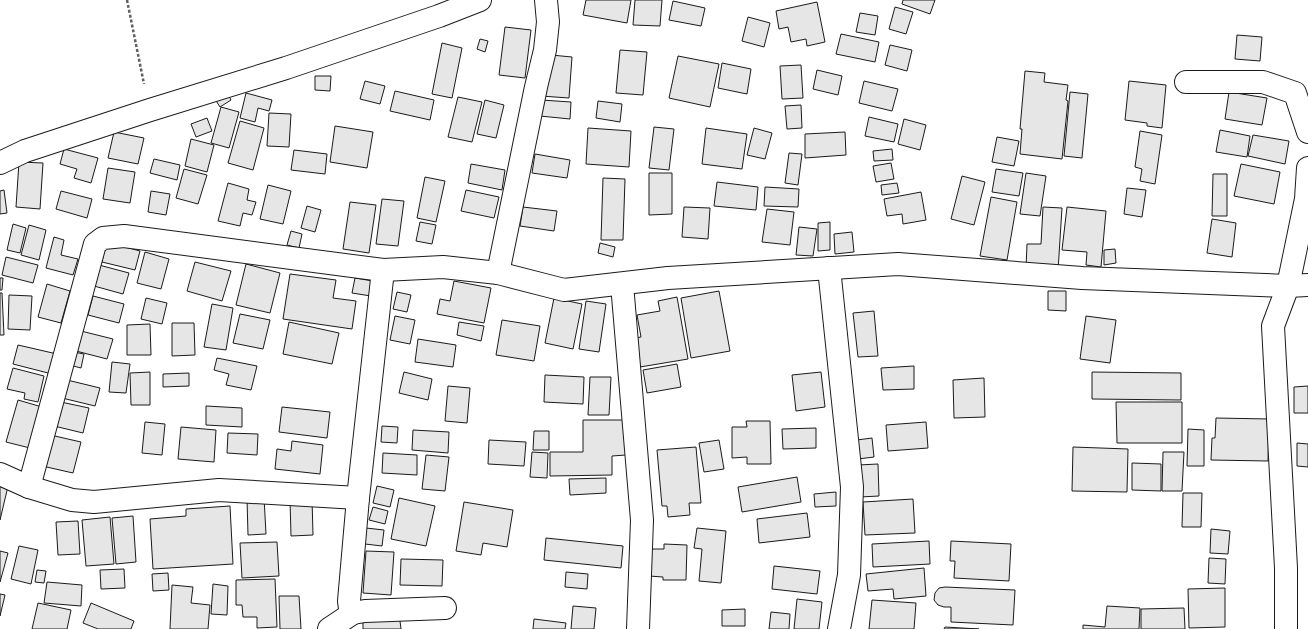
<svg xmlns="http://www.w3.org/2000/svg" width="1308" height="629" viewBox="0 0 1308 629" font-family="'Nunito Sans',sans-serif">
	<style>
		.building { fill: #e6e6e6; stroke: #1a1a1a }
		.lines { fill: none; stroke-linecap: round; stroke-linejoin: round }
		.street-casing { stroke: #1a1a1a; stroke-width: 24 }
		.path { stroke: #5f5f5f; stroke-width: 2.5; stroke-dasharray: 3 2; stroke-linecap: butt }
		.street { stroke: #fff; stroke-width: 22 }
	</style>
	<rect width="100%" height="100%" fill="#fff"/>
	<g class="building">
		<path d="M 586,0 L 631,0 L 627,23 L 583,15 Z"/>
		<path d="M 635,0 L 662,0 L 660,26 L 633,25 Z"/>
		<path d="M 903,0 L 935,0 L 930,14 L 902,4 Z"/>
		<path d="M 673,1 L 705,8 L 701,26 L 669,20 Z"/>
		<path d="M 817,2 L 825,42 L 807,46 L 806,39 L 791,42 L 788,27 L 779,29 L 776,11 Z"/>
		<path d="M 895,7 L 913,12 L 906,34 L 889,29 Z"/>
		<path d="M 860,13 L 878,16 L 875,35 L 856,32 Z"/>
		<path d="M 748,17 L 770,23 L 764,47 L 742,41 Z"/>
		<path d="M 505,27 L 531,30 L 525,78 L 499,75 Z"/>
		<path d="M 841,34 L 879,42 L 875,62 L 836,54 Z"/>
		<path d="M 1237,35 L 1262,37 L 1260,61 L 1235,59 Z"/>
		<path d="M 480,39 L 488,41 L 485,52 L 477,49 Z"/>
		<path d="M 442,43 L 462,48 L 452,98 L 432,94 Z"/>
		<path d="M 890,45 L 912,50 L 907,71 L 885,65 Z"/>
		<path d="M 620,50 L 647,52 L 643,95 L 616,93 Z"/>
		<path d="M 551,55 L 572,57 L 569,98 L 541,96 Z"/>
		<path d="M 678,56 L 719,64 L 710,107 L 669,98 Z"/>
		<path d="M 722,63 L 751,69 L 747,94 L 718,88 Z"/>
		<path d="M 801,65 L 803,98 L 782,99 L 780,66 Z"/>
		<path d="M 817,70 L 842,76 L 838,95 L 813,89 Z"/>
		<path d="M 1025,71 L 1045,73 L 1044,82 L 1068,85 L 1066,100 L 1068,101 L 1062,159 L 1020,154 L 1022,129 L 1020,129 Z"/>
		<path d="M 315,76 L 331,76 L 330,91 L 315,90 Z"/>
		<path d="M 365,81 L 385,86 L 380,104 L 360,99 Z"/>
		<path d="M 864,81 L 898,89 L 892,111 L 859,103 Z"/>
		<path d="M 1129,81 L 1166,85 L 1162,128 L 1147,126 L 1147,123 L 1125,120 Z"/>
		<path d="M 395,91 L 434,100 L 430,120 L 390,111 Z"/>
		<path d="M 227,92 L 231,100 L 220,107 L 215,99 Z"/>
		<path d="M 1070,92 L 1088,94 L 1082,158 L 1064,156 Z"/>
		<path d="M 1229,92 L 1267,98 L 1262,125 L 1225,119 Z"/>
		<path d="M 246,93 L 272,100 L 269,111 L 258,108 L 255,122 L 240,118 Z"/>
		<path d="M 458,97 L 482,102 L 472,142 L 448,137 Z"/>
		<path d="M 485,100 L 504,105 L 496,138 L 477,134 Z"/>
		<path d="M 541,100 L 571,102 L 570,119 L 540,116 Z"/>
		<path d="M 598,101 L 622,104 L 620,122 L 596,118 Z"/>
		<path d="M 801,105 L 802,128 L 787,129 L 785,106 Z"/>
		<path d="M 221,107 L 239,112 L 229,148 L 211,143 Z"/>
		<path d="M 269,113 L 291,114 L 289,147 L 267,146 Z"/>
		<path d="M 869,117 L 898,124 L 894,142 L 865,136 Z"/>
		<path d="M 207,118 L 212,131 L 196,137 L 191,124 Z"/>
		<path d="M 904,119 L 926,125 L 920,150 L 898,144 Z"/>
		<path d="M 240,121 L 264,128 L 253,170 L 228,163 Z"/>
		<path d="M 335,126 L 373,132 L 367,168 L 330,162 Z"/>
		<path d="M 654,127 L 674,129 L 669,170 L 649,168 Z"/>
		<path d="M 588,128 L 631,131 L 629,167 L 586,164 Z"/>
		<path d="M 706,128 L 747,134 L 742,169 L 702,164 Z"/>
		<path d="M 754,128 L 772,133 L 765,159 L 747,155 Z"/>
		<path d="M 1220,130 L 1250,136 L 1247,157 L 1216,152 Z"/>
		<path d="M 1140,131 L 1162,135 L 1155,184 L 1140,181 L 1142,169 L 1135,167 Z"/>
		<path d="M 114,132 L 144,138 L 138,164 L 108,158 Z"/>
		<path d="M 845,132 L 846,155 L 805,158 L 805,134 Z"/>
		<path d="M 1253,135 L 1289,141 L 1285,164 L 1248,156 Z"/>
		<path d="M 997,137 L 1019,141 L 1014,166 L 992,162 Z"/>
		<path d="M 191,139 L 214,145 L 207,172 L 185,166 Z"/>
		<path d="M 64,149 L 98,158 L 91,183 L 74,178 L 77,169 L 60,164 Z"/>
		<path d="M 892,149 L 893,160 L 874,161 L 873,151 Z"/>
		<path d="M 294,150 L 327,154 L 325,174 L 291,170 Z"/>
		<path d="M 789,153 L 802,154 L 798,185 L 785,183 Z"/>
		<path d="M 535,154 L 570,160 L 567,178 L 532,173 Z"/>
		<path d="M 154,159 L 180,165 L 177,180 L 150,173 Z"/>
		<path d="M 19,162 L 43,163 L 40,209 L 16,207 Z"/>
		<path d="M 891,163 L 894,179 L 876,182 L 873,166 Z"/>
		<path d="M 471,164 L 505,170 L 502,190 L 468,183 Z"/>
		<path d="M 1241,164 L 1280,172 L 1274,204 L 1234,196 Z"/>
		<path d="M 108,168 L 135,172 L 130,203 L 103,199 Z"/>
		<path d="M 184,169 L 207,175 L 198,204 L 176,198 Z"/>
		<path d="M 996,169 L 1023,173 L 1019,196 L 992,192 Z"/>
		<path d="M 649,173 L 672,173 L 672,214 L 649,215 Z"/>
		<path d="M 1026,173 L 1046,176 L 1040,216 L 1020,214 Z"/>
		<path d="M 1213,174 L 1227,174 L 1227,216 L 1212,216 Z"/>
		<path d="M 962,176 L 985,182 L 974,225 L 951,219 Z"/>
		<path d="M 425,177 L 445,181 L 436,222 L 417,218 Z"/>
		<path d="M 603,178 L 625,179 L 623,240 L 601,240 Z"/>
		<path d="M 717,182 L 758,187 L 756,210 L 714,206 Z"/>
		<path d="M 228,183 L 249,189 L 247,200 L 256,202 L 252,215 L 243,213 L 240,226 L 218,221 Z"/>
		<path d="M 897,183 L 899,193 L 882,195 L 881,185 Z"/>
		<path d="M 268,185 L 291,191 L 283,224 L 260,219 Z"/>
		<path d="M 765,187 L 799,189 L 798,207 L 764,206 Z"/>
		<path d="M 1127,188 L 1146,190 L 1142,217 L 1124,214 Z"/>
		<path d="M 4,190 L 7,213 L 0,214 L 0,191 Z"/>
		<path d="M 466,190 L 499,197 L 494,218 L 461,211 Z"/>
		<path d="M 61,191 L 92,199 L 87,218 L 56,209 Z"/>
		<path d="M 151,191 L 170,194 L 166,215 L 148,212 Z"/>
		<path d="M 921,192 L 926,220 L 903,224 L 902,214 L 887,216 L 884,199 Z"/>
		<path d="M 991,197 L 1017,202 L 1007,260 L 980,256 Z"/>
		<path d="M 382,199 L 404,201 L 398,246 L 376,244 Z"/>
		<path d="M 350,202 L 376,205 L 369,253 L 343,249 Z"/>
		<path d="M 307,206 L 321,210 L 315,232 L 301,228 Z"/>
		<path d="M 523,207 L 557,211 L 554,231 L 520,226 Z"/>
		<path d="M 684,207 L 710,208 L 708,239 L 682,237 Z"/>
		<path d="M 1043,207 L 1062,208 L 1058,271 L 1026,268 L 1027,244 L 1041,244 Z"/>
		<path d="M 1067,207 L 1106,211 L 1101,267 L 1086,265 L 1087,252 L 1062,250 Z"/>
		<path d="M 767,209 L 794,212 L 790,245 L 762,242 Z"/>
		<path d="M 1212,219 L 1236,223 L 1232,257 L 1207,253 Z"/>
		<path d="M 420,222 L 436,225 L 432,244 L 416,241 Z"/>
		<path d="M 830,222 L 830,250 L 818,251 L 818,223 Z"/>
		<path d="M 13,224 L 26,228 L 20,253 L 7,250 Z"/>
		<path d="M 29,225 L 46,230 L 39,260 L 21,255 Z"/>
		<path d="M 799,227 L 817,229 L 813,256 L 796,255 Z"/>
		<path d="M 291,231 L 302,234 L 299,248 L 287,245 Z"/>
		<path d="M 852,232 L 854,252 L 835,254 L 834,234 Z"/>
		<path d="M 54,237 L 64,240 L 61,255 L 78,259 L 73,275 L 46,268 Z"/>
		<path d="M 106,242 L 140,251 L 135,270 L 102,262 Z"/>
		<path d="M 600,243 L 615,247 L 613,257 L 598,253 Z"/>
		<path d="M 1115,249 L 1116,263 L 1104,265 L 1104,250 Z"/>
		<path d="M 145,252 L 169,259 L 161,289 L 137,283 Z"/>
		<path d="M 6,257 L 38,265 L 33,283 L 2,275 Z"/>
		<path d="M 195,262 L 231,271 L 222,301 L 187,291 Z"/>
		<path d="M 246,264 L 280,273 L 270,313 L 236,305 Z"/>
		<path d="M 99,265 L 129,273 L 123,294 L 94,286 Z"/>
		<path d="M 290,274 L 336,280 L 333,298 L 356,301 L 352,329 L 283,319 Z"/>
		<path d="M 0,278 L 3,278 L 2,290 L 0,290 Z"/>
		<path d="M 355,278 L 373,281 L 371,296 L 352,293 Z"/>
		<path d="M 454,281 L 491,288 L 484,323 L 437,314 L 440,299 L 450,301 Z"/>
		<path d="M 47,284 L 70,291 L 61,323 L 38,317 Z"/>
		<path d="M 719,291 L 730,351 L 691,358 L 681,298 Z"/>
		<path d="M 1048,291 L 1066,291 L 1066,311 L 1048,310 Z"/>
		<path d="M 397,292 L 411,295 L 407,312 L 393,309 Z"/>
		<path d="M 0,293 L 2,293 L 4,335 L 0,335 Z"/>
		<path d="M 9,295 L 32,296 L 30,330 L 8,329 Z"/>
		<path d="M 93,296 L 124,304 L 119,323 L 88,315 Z"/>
		<path d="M 677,297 L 688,359 L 640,367 L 635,338 L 641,337 L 637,315 L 660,311 L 658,301 Z"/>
		<path d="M 146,298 L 167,303 L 162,324 L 141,319 Z"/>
		<path d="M 554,298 L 582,304 L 573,349 L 545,343 Z"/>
		<path d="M 586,301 L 606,304 L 599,352 L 579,349 Z"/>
		<path d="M 212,304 L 233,308 L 226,350 L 204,347 Z"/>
		<path d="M 874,311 L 878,356 L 858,357 L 853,313 Z"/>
		<path d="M 240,314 L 270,320 L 263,349 L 233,343 Z"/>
		<path d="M 395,316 L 415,320 L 410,344 L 390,340 Z"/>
		<path d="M 1086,316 L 1116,320 L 1110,363 L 1080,359 Z"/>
		<path d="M 502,320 L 540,326 L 534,361 L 496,355 Z"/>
		<path d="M 289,322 L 339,333 L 332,364 L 283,354 Z"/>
		<path d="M 459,322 L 484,326 L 481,341 L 457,335 Z"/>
		<path d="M 172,323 L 194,323 L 195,355 L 172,356 Z"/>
		<path d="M 150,324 L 151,355 L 127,355 L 127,325 Z"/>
		<path d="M 81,331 L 113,339 L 107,359 L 76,351 Z"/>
		<path d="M 418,339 L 456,345 L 453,367 L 415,362 Z"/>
		<path d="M 18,345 L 57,354 L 52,374 L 13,364 Z"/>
		<path d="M 69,351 L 84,354 L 81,368 L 66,364 Z"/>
		<path d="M 217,358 L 257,366 L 251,390 L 226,385 L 229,374 L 214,370 Z"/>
		<path d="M 112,362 L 130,364 L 126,393 L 109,392 Z"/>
		<path d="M 677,364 L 681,387 L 647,393 L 643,370 Z"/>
		<path d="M 914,366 L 914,389 L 883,390 L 881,368 Z"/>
		<path d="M 13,368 L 44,376 L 38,402 L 24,399 L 25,393 L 7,389 Z"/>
		<path d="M 150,372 L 150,405 L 131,405 L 130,373 Z"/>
		<path d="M 404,372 L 432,379 L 428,400 L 399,393 Z"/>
		<path d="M 821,372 L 825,407 L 796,411 L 792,375 Z"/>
		<path d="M 1092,372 L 1181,373 L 1181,400 L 1092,399 Z"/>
		<path d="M 189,373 L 189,386 L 163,387 L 163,374 Z"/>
		<path d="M 545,375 L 584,377 L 583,404 L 544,402 Z"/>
		<path d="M 590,377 L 611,377 L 609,415 L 588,415 Z"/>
		<path d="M 984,378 L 985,417 L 954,418 L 953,380 Z"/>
		<path d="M 67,380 L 100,388 L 95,406 L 62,398 Z"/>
		<path d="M 448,386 L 470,388 L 467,423 L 445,421 Z"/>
		<path d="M 1308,386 L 1308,413 L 1294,413 L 1294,387 Z"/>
		<path d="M 18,400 L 42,407 L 30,448 L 6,442 Z"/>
		<path d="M 56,401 L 89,408 L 83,433 L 50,425 Z"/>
		<path d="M 1116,402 L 1182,402 L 1182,443 L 1117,443 Z"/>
		<path d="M 206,406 L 242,408 L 242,427 L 206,425 Z"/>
		<path d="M 282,407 L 330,412 L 327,438 L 279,432 Z"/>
		<path d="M 1216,418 L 1269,419 L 1268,461 L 1211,460 L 1212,438 L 1215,438 Z"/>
		<path d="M 583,420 L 626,420 L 626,455 L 612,456 L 612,475 L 550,476 L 550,452 L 583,452 Z"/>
		<path d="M 746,421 L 770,421 L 771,464 L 747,464 L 747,457 L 732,458 L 732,427 L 747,427 Z"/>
		<path d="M 145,422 L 165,424 L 162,455 L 142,453 Z"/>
		<path d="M 926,422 L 928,448 L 888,451 L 886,425 Z"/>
		<path d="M 382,426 L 398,427 L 397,443 L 381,442 Z"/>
		<path d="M 181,427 L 216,430 L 214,462 L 178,459 Z"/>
		<path d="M 816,428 L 816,448 L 783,449 L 782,429 Z"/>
		<path d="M 1188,429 L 1204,430 L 1204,466 L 1187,466 Z"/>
		<path d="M 413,430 L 449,432 L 448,453 L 412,450 Z"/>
		<path d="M 534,431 L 549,431 L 549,450 L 533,450 Z"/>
		<path d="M 228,433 L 258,434 L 257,455 L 227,453 Z"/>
		<path d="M 46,434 L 81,442 L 73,473 L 38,465 Z"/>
		<path d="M 872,438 L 874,457 L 858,459 L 857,440 Z"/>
		<path d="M 489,440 L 526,442 L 524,466 L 488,464 Z"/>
		<path d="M 719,440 L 724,469 L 704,472 L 699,443 Z"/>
		<path d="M 292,441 L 323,445 L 320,474 L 275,469 L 277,449 L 291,451 Z"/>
		<path d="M 1297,443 L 1308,444 L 1308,467 L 1297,466 Z"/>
		<path d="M 696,447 L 701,503 L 689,503 L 690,515 L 668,517 L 667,506 L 662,506 L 657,450 Z"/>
		<path d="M 1073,447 L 1128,449 L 1127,492 L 1072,491 Z"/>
		<path d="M 532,452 L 548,453 L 547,478 L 530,477 Z"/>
		<path d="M 1163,452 L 1184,452 L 1182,491 L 1162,491 Z"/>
		<path d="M 383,453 L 417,455 L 417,475 L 382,473 Z"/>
		<path d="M 426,455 L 449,457 L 445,491 L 422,489 Z"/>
		<path d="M 1132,463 L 1161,464 L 1161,491 L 1132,490 Z"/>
		<path d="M 878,464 L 879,496 L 860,497 L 858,465 Z"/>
		<path d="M 797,477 L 801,502 L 742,512 L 738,487 Z"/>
		<path d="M 606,478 L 606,493 L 570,495 L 569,479 Z"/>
		<path d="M 0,480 L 9,482 L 0,520 Z"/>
		<path d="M 377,486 L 394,490 L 390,507 L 373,503 Z"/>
		<path d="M 836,492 L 836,506 L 815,507 L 814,494 Z"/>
		<path d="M 1183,493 L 1202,493 L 1201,527 L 1182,527 Z"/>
		<path d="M 264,497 L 266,534 L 248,535 L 247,498 Z"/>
		<path d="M 312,498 L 313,535 L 291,536 L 290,499 Z"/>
		<path d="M 399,498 L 435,506 L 426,546 L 391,539 Z"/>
		<path d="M 913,499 L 915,533 L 865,535 L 863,502 Z"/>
		<path d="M 464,502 L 513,510 L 507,547 L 483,543 L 481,555 L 456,551 Z"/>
		<path d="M 230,506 L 233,564 L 153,569 L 150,519 L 186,516 L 186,509 Z"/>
		<path d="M 373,507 L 388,511 L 385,524 L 369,520 Z"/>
		<path d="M 807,513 L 810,537 L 759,543 L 757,519 Z"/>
		<path d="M 133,516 L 136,562 L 116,564 L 112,518 Z"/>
		<path d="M 110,517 L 114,564 L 86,566 L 82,520 Z"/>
		<path d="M 78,521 L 80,554 L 58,555 L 56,522 Z"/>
		<path d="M 366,528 L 384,530 L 382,546 L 365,544 Z"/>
		<path d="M 697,528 L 726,531 L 721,583 L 699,581 L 702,549 L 694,548 Z"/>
		<path d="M 1211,529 L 1230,531 L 1228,554 L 1210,553 Z"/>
		<path d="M 546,538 L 623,546 L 621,568 L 544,560 Z"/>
		<path d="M 929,541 L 930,564 L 873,567 L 872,544 Z"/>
		<path d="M 951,541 L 1011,544 L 1009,581 L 954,578 L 955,561 L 950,561 Z"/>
		<path d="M 277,542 L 279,576 L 242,578 L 240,543 Z"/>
		<path d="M 664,544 L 687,545 L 686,580 L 663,580 L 663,577 L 649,576 L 650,549 L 664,549 Z"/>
		<path d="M 19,546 L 38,550 L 31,584 L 11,579 Z"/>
		<path d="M 0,551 L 8,553 L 0,582 Z"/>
		<path d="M 366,551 L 394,552 L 391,595 L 363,593 Z"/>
		<path d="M 1209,558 L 1226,559 L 1225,584 L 1208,583 Z"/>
		<path d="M 401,559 L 443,560 L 442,586 L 400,585 Z"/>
		<path d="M 774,566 L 820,571 L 817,594 L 772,589 Z"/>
		<path d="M 924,568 L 926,596 L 894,599 L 893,589 L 868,591 L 866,574 Z"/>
		<path d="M 124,569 L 125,588 L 101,589 L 100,570 Z"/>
		<path d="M 37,570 L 46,571 L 44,583 L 35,582 Z"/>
		<path d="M 566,572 L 588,574 L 587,589 L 565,587 Z"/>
		<path d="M 168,573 L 169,590 L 153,591 L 152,574 Z"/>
		<path d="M 275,579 L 277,627 L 257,628 L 257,617 L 243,617 L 242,605 L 236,605 L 236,580 Z"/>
		<path d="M 47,582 L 82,585 L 81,606 L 44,603 Z"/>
		<path d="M 213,584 L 228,586 L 227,615 L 211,614 Z"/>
		<path d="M 172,585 L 193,587 L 191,603 L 210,605 L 208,629 L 170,629 Z"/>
		<path d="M 945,587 L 1015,590 L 1013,625 L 951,622 L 951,607 L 944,607 L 938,605 L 934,600 L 935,593 L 939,588 Z"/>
		<path d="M 1225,588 L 1225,627 L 1189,628 L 1188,589 Z"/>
		<path d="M 0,594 L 5,595 L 0,616 Z"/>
		<path d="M 279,596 L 299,596 L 301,629 L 280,629 Z"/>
		<path d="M 797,599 L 822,602 L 819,629 L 794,629 Z"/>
		<path d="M 872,600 L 916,603 L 914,629 L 869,629 Z"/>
		<path d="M 38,603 L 71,610 L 67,629 L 32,629 Z"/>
		<path d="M 91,603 L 134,621 L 131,629 L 98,629 L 83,623 Z"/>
		<path d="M 573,606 L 596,608 L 594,629 L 571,629 Z"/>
		<path d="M 1107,606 L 1140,608 L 1139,629 L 1083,629 L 1083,625 L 1105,627 Z"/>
		<path d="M 1184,608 L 1185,629 L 1141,629 L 1141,609 Z"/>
		<path d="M 745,609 L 745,626 L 722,626 L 722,610 Z"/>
		<path d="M 771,612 L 790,614 L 789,629 L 769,629 Z"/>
		<path d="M 399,613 L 401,629 L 363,629 L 363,615 Z"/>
		<path d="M 534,619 L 566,623 L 565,629 L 533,629 Z"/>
		<path d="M 945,627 L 979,629 L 944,629 Z"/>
	</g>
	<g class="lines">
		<g class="street-casing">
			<g id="street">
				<path d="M 1186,82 L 1263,82 L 1295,93 L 1308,132"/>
				<path d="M 0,163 L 25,151 L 150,110 L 286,68 L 439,16 L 480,0"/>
				<path d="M 829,268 L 852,487 L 849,575 L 839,629"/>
				<path d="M 383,270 L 358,498 L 349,601 L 350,609 L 353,613 L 365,611 L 445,608"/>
				<path d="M 498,273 L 536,87 L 545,50 L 548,22 L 546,0"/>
				<path d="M 622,284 L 642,520 L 638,629"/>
				<path d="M 0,474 L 29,487 L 72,500 L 94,502 L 219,490 L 358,498"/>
				<path d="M 29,487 L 95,244 L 103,238 L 124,236 L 383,270 L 443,267 L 498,273 L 564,290 L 668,278 L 898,264 L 1082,278 L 1288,286 L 1308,285"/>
				<path d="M 329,629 L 353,613"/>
				<path d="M 1286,629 L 1286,568 L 1273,326 L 1288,286 L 1306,199 L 1308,168"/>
			</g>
		</g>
		<path class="path" d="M 127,0 L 144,84"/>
		<use href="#street" class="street"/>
	</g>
</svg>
